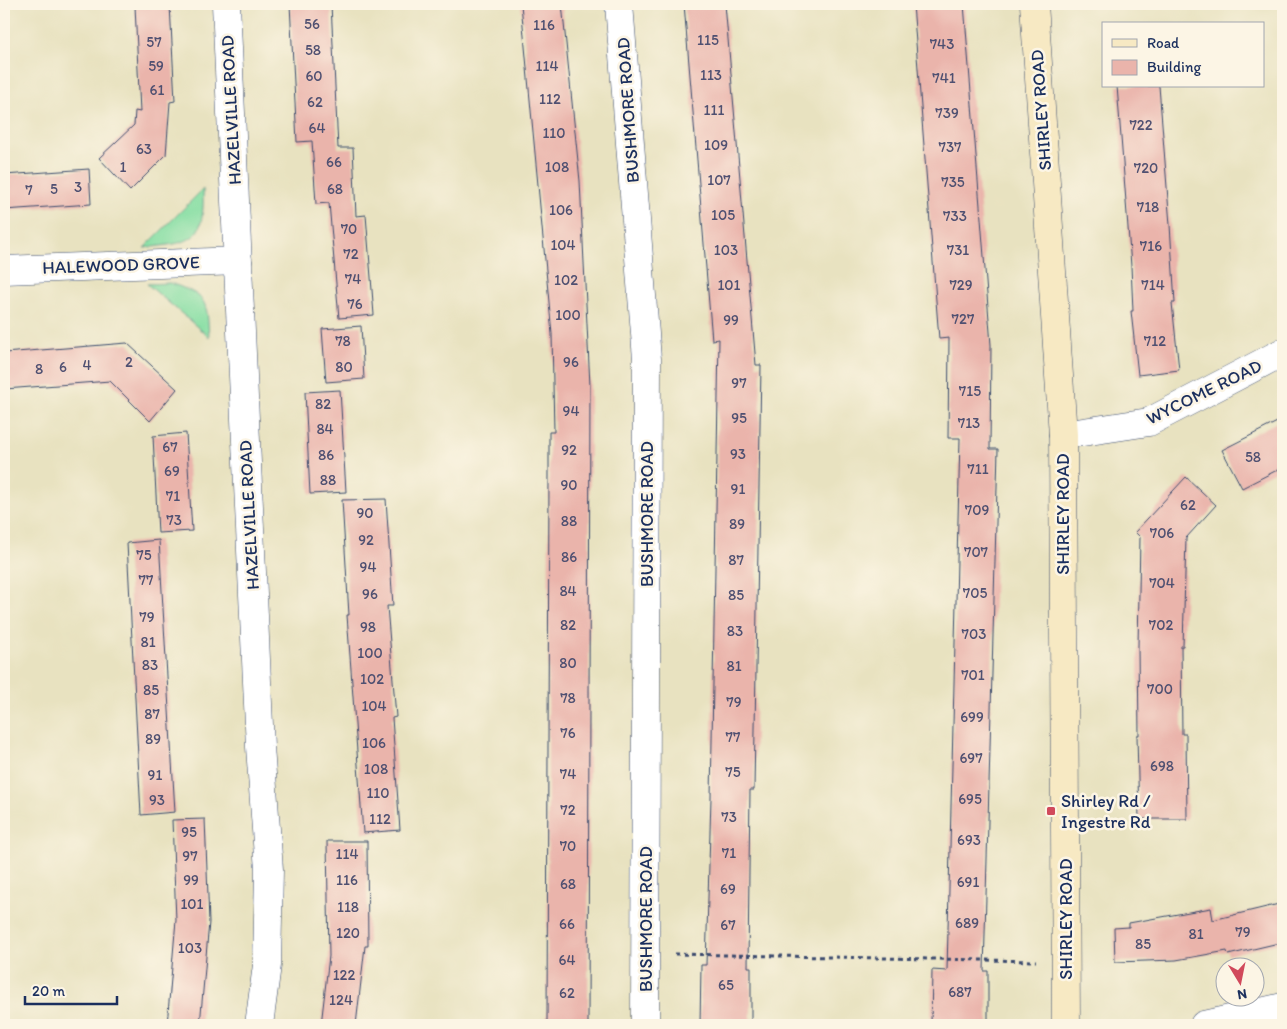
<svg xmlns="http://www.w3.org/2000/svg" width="1287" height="1029" viewBox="0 0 1287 1029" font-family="Itim,sans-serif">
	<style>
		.green { fill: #85dea3; stroke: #508680 }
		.building { fill: #eab4ab }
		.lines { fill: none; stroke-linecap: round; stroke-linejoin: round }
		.street-casing { stroke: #3a4a6d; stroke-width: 29 }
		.secondary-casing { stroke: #3a4a6d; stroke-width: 29 }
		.path { stroke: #3a4a6d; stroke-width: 3; stroke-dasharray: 4 4; stroke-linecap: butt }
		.street { stroke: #fff; stroke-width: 28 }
		.secondary { stroke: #f7e9c3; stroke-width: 28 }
		.poi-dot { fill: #d1495b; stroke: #fcf5e5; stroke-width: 2 }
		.labels { text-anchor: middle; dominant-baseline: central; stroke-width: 5; stroke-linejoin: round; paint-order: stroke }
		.number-label { font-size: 15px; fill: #4f5071 }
		.street-label { font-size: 18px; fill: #1b2f5e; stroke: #fcf5e5 }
		.poi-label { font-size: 18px; fill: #1b2f5e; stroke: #fcf5e5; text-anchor: start }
	</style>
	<rect width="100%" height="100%" fill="#fcf5e5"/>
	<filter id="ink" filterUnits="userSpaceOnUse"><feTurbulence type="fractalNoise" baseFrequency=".02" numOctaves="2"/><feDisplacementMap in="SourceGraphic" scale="10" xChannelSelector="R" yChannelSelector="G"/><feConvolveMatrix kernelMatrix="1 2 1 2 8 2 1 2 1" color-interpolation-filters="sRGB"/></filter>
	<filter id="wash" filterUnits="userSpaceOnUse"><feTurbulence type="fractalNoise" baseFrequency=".0096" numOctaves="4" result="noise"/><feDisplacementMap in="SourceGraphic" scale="20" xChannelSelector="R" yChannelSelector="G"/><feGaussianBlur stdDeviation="1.12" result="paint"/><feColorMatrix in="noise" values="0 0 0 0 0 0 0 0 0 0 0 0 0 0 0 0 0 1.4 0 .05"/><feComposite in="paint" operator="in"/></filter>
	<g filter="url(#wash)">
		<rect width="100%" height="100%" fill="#e8e2c0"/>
		<g class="green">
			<path d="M 203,189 C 205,244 192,242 144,248 Z"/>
			<path d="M 170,283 C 207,296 207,299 209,337 L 147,284 Z"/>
		</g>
		<g id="blocks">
			<g class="building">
				<path d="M 290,4 L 331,4 L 338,148 L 353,148 L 356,216 L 366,215 L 374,315 L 339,318 L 329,203 L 316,204 L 312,141 L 297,142 Z"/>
				<path d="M 521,4 L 562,4 L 580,181 L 590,386 L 588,1025 L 547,1025 L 549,472 L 549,432 L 554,432 L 552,334 Z"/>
				<path d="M 684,4 L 725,4 L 756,365 L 761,365 L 754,790 L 750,790 L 749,871 L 748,967 L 751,967 L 751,1025 L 700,1025 L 701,965 L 706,965 L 711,798 L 719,339 L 712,340 Z"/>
				<path d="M 913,4 L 964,4 L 991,345 L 990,449 L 998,449 L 984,971 L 988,971 L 988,1025 L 931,1025 L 932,970 L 947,971 L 960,438 L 948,438 L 949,338 L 939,339 Z"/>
				<path d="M 170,5 L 175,101 L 170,102 L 166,155 L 130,191 L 99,158 L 134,125 L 135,111 L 140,112 L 135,6 Z"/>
				<path d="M 1117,86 L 1159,86 L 1170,225 L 1175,303 L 1172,303 L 1179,370 L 1138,375 L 1131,311 L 1133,311 L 1131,266 Z"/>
				<path d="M 89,169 L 91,204 L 4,210 L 4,175 Z"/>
				<path d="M 361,326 L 364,379 L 326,382 L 322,329 Z"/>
				<path d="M 127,343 L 177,389 L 150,421 L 110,381 L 5,389 L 4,353 Z"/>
				<path d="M 340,390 L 346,492 L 310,494 L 305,392 Z"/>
				<path d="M 1283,419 L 1283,467 L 1242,488 L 1222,450 Z"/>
				<path d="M 186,433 L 192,531 L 158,533 L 153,436 Z"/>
				<path d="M 1186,477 L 1216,505 L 1186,538 L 1183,646 L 1181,646 L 1182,734 L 1186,734 L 1187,819 L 1139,819 L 1137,735 L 1139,735 L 1138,647 L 1140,537 L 1135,532 Z"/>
				<path d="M 386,499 L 393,606 L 387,606 L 396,717 L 392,718 L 400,830 L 363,833 L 347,615 L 349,615 L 342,500 Z"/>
				<path d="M 159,540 L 175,812 L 141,815 L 127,543 Z"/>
				<path d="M 205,819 L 209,922 L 200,1025 L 167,1025 L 176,920 L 172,820 Z"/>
				<path d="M 327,841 L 367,841 L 368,946 L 365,946 L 356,1025 L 321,1025 L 329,956 Z"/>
				<path d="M 1283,903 L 1283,942 L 1228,955 L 1227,951 L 1176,960 L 1115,962 L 1114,928 L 1129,927 L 1129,923 L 1211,908 L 1213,920 Z"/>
			</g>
		</g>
	</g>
	<g filter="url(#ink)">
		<use href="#blocks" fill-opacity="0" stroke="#3a4a6d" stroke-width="1"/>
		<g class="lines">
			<g class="street-casing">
				<g id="street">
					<path d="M 226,4 L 260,747 L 269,870 L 267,965 L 259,1025"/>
					<path d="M 619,4 L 647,359 L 645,1025"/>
					<path d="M 4,270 L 238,261"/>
					<path d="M 1063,435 L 1149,422 L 1283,352"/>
					<path d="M 1204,1025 L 1283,1007"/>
				</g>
			</g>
			<g class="secondary-casing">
				<path id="secondary" d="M 1034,4 L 1063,435 L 1066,1025"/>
			</g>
			<path class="path" d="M 675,954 L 1036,961"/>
			<use href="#street" class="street"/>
			<use href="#secondary" class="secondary"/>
		</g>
	</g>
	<rect class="poi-dot" x="1046" y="806" width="10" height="10" rx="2.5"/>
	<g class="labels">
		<g class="number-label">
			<text x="312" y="24">56</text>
			<text x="544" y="25">116</text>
			<text x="708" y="40">115</text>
			<text x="154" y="42">57</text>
			<text x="942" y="44">743</text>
			<text x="313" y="50">58</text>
			<text x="156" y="66">59</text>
			<text x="547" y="66">114</text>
			<text x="711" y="75">113</text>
			<text x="314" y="76">60</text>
			<text x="944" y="78">741</text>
			<text x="157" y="90">61</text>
			<text x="550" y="99">112</text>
			<text x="315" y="102">62</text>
			<text x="714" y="110">111</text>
			<text x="947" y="113">739</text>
			<text x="1141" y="125">722</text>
			<text x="317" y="128">64</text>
			<text x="554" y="133">110</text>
			<text x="716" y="145">109</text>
			<text x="950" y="147">737</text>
			<text x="144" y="149">63</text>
			<text x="334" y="162">66</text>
			<text x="123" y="167">1</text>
			<text x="557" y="167">108</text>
			<text x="1146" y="168">720</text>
			<text x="719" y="180">107</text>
			<text x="953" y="182">735</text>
			<text x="78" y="187">3</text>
			<text x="54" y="189">5</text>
			<text x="335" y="189">68</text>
			<text x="29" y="190">7</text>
			<text x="1148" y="207">718</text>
			<text x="561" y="210">106</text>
			<text x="723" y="215">105</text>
			<text x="955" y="216">733</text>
			<text x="349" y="229">70</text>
			<text x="563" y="245">104</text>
			<text x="1151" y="246">716</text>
			<text x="726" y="250">103</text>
			<text x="958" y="250">731</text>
			<text x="351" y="254">72</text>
			<text x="353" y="279">74</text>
			<text x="566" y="280">102</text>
			<text x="729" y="285">101</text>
			<text x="961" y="285">729</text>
			<text x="1153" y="285">714</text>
			<text x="355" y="304">76</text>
			<text x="568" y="315">100</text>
			<text x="963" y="319">727</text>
			<text x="731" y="320">99</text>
			<text x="343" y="341">78</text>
			<text x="1155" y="341">712</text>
			<text x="129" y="362">2</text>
			<text x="571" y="362">96</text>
			<text x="87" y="365">4</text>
			<text x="63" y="367">6</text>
			<text x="344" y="367">80</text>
			<text x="39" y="369">8</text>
			<text x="739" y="383">97</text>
			<text x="970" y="391">715</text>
			<text x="323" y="404">82</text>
			<text x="571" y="411">94</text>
			<text x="739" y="418">95</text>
			<text x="969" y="423">713</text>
			<text x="325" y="429">84</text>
			<text x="170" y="447">67</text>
			<text x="569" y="450">92</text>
			<text x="738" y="454">93</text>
			<text x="326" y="455">86</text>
			<text x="1253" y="457">58</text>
			<text x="978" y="469">711</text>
			<text x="172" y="471">69</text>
			<text x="328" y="480">88</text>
			<text x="569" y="485">90</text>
			<text x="738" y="489">91</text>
			<text x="173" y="496">71</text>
			<text x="1188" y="505">62</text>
			<text x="977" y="510">709</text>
			<text x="365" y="513">90</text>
			<text x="174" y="520">73</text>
			<text x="569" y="521">88</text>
			<text x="737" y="524">89</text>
			<text x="1162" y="533">706</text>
			<text x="366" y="540">92</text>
			<text x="976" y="552">707</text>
			<text x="144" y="555">75</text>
			<text x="569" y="557">86</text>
			<text x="736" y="560">87</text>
			<text x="368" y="567">94</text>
			<text x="146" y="580">77</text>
			<text x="1162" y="583">704</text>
			<text x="568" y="591">84</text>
			<text x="975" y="593">705</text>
			<text x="370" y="594">96</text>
			<text x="736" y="595">85</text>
			<text x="147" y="617">79</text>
			<text x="568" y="625">82</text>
			<text x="1161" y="625">702</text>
			<text x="368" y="627">98</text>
			<text x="735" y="631">83</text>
			<text x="974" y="634">703</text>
			<text x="148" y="642">81</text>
			<text x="370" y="653">100</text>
			<text x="568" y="663">80</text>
			<text x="150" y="665">83</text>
			<text x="734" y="666">81</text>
			<text x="973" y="675">701</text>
			<text x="372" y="679">102</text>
			<text x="1160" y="689">700</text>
			<text x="151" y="690">85</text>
			<text x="568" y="698">78</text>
			<text x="734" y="702">79</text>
			<text x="374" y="706">104</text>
			<text x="152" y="714">87</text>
			<text x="972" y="717">699</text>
			<text x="568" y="733">76</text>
			<text x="733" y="737">77</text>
			<text x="153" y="739">89</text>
			<text x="374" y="743">106</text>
			<text x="971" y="758">697</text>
			<text x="1162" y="766">698</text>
			<text x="376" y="769">108</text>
			<text x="733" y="772">75</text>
			<text x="568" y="774">74</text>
			<text x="155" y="775">91</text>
			<text x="378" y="793">110</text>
			<text x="970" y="799">695</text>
			<text x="157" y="800">93</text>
			<text x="568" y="810">72</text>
			<text x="729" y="817">73</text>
			<text x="380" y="819">112</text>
			<text x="189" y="832">95</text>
			<text x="969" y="840">693</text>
			<text x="568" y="846">70</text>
			<text x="729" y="853">71</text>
			<text x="347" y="854">114</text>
			<text x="190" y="856">97</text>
			<text x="191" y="880">99</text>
			<text x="347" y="880">116</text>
			<text x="968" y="882">691</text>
			<text x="568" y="884">68</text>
			<text x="728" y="889">69</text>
			<text x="192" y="904">101</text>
			<text x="348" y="907">118</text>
			<text x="967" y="923">689</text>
			<text x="567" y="924">66</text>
			<text x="728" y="925">67</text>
			<text x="1243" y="932">79</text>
			<text x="348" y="933">120</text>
			<text x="1196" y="934">81</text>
			<text x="1143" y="944">85</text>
			<text x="190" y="948">103</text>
			<text x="567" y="960">64</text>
			<text x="344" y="975">122</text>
			<text x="726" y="985">65</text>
			<text x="960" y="992">687</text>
			<text x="567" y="993">62</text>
			<text x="341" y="1000">124</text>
		</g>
		<g class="street-label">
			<text transform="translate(231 110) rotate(-93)">HAZELVILLE ROAD</text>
			<text transform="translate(628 110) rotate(-94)">BUSHMORE ROAD</text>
			<text transform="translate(1041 110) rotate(-94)">SHIRLEY ROAD</text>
			<text transform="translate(121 265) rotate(-2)">HALEWOOD GROVE</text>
			<text transform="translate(1204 392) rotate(-26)">WYCOME ROAD</text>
			<text transform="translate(647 514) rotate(-90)">BUSHMORE ROAD</text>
			<text transform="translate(1063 514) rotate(-90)">SHIRLEY ROAD</text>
			<text transform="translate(249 515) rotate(-93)">HAZELVILLE ROAD</text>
			<text transform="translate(646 919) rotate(-90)">BUSHMORE ROAD</text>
			<text transform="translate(1066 919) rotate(-90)">SHIRLEY ROAD</text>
		</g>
		<g class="poi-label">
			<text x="1061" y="801">Shirley Rd /<tspan x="1061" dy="21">Ingestre Rd</tspan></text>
		</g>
	</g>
	<rect width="1287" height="1029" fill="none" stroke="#fcf5e5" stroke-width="20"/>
	<rect x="1102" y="22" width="162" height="65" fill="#fcf5e5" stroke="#a2a6af"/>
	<rect x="1112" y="39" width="25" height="8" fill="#f7e9c3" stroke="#a2a6af"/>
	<text x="1147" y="48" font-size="15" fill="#1b2f5e">Road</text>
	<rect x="1112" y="60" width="25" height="15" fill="#eab4ab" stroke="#a2a6af"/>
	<text x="1147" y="72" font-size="15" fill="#1b2f5e">Building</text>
	<g transform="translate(1240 982) rotate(170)"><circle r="24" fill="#fcf5e5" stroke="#a2a6af"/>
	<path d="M0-4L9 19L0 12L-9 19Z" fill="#d1495b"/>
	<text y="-8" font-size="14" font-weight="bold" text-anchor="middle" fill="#1b2f5e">N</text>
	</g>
	<path d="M25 996v8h92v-8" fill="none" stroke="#1b2f5e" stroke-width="2.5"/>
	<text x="32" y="996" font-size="15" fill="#1b2f5e" stroke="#fcf5e5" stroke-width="4" paint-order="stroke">20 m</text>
</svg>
